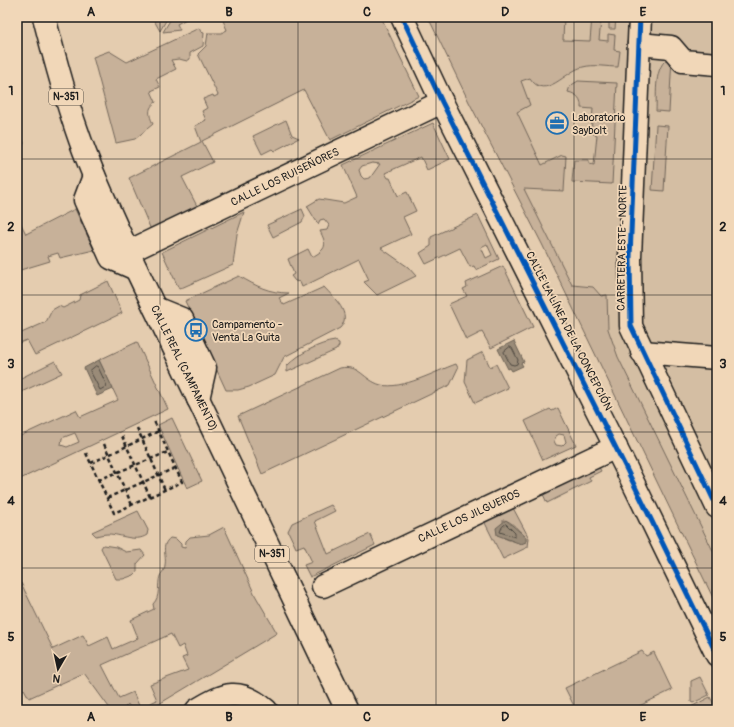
<svg xmlns="http://www.w3.org/2000/svg" width="734" height="727" viewBox="0 0 734 727" font-family="Pangolin,sans-serif">
	<style>
		.built { fill: #d4bea3 }
		.green { fill: #c7b199; stroke: #72665a; fill-rule: evenodd }
		.water { fill: #9a8b78; stroke: #685f53 }
		.lines { fill: none; stroke-linecap: round; stroke-linejoin: round }
		.shore { stroke: #4e4841; stroke-width: 1 }
		.minor-casing { stroke: #1c1c1c; stroke-width: 25 }
		.highway-casing { stroke: #1c1c1c; stroke-width: 25 }
		.path { stroke: #1c1c1c; stroke-width: 2.5; stroke-dasharray: 4 3; stroke-linecap: butt }
		.minor { stroke: #f1d7b8; stroke-width: 22 }
		.highway { stroke: #f1d7b8; stroke-width: 22 }
		.cycleway-casing { stroke: #f1d7b8; stroke-width: 8 }
		.cycleway { stroke: #0057b8; stroke-width: 5 }
		.grid { fill: none; stroke: #1c1c1c; stroke-width: 1; stroke-opacity: 0.55 }
		.labels { text-anchor: middle; dominant-baseline: central; stroke-width: 3.5; stroke-linejoin: round; paint-order: stroke }
		.shield { fill: #f1d7b8; stroke: #5c544b; stroke-width: 1 }
		.shield-label { font-size: 10px; font-weight: bold; fill: #1c1c1c }
		.poi-label { font-size: 11px; fill: #1c1c1c; stroke: #f1d7b8; text-anchor: start }
		.street-label { font-size: 11px; fill: #1c1c1c; stroke: #f1d7b8 }
		.neatline { fill: none; stroke: #1c1c1c; stroke-width: 1.5 }
		.grid-label { font-size: 13px; text-anchor: middle; font-weight: bold; fill: #1c1c1c }
	</style>
	<rect width="100%" height="100%" fill="#e4ccaf"/>
	<filter id="ink" filterUnits="userSpaceOnUse"><feTurbulence type="fractalNoise" baseFrequency=".025" numOctaves="2"/><feDisplacementMap in="SourceGraphic" scale="8" xChannelSelector="R" yChannelSelector="G"/><feConvolveMatrix kernelMatrix="1 2 1 2 8 2 1 2 1" color-interpolation-filters="sRGB"/></filter>
	<g filter="url(#ink)">
		<path class="built" d="M 555,17 L 717,17 L 717,559 L 618,357 L 608,329 L 606,295 L 601,296 L 593,287 L 572,285 L 528,199 L 480,97 L 551,69 Z"/>
		<g class="green">
			<path d="M 152,17 L 168,17 L 160,31 Z"/>
			<path d="M 172,17 L 190,17 L 177,24 L 180,30 L 163,32 Z"/>
			<path d="M 223,17 L 381,17 L 419,96 L 330,140 L 304,90 L 202,141 L 213,162 L 182,177 L 197,206 L 151,230 L 129,178 L 201,142 L 195,126 L 206,120 L 202,111 L 207,108 L 203,99 L 213,95 L 214,97 L 218,95 L 198,54 L 206,46 L 208,33 L 221,33 L 227,30 L 222,18 Z"/>
			<path d="M 428,17 L 564,17 L 563,40 L 590,41 L 592,17 L 616,17 L 615,29 L 609,29 L 609,22 L 601,21 L 599,40 L 608,41 L 608,34 L 615,35 L 614,50 L 620,51 L 618,67 C 607,67 594,64 583,67 C 566,70 545,102 530,78 L 521,81 L 530,105 L 517,112 L 542,165 L 562,155 L 566,156 L 564,191 L 524,189 L 572,285 L 593,287 L 601,296 L 607,295 L 608,329 L 618,357 L 717,559 L 717,606 L 542,244 L 469,102 Z"/>
			<path d="M 199,28 L 201,32 L 204,33 L 203,46 L 190,53 L 190,59 L 187,61 L 179,59 L 171,60 L 176,69 L 156,79 L 160,87 L 151,91 L 156,102 C 147,108 149,115 153,124 L 135,139 L 116,143 L 93,57 L 109,51 L 127,62 Z"/>
			<path d="M 670,57 L 672,57 L 669,112 L 656,111 C 657,94 653,66 670,57 Z"/>
			<path d="M 578,81 L 617,83 L 612,184 L 572,182 L 574,160 L 589,160 L 589,164 L 594,165 L 597,135 L 591,133 L 593,109 L 581,108 C 582,99 577,94 568,92 L 570,86 Z"/>
			<path d="M 286,120 L 292,135 L 299,138 L 274,151 L 272,149 L 262,154 L 253,136 Z"/>
			<path d="M 433,123 L 450,159 L 427,170 L 421,157 L 385,173 L 388,178 L 390,178 L 398,196 L 407,192 L 416,211 L 403,217 L 411,234 L 381,248 L 408,267 L 416,276 L 377,295 L 364,282 L 369,280 L 359,259 L 302,287 L 300,282 L 295,281 L 291,276 L 294,274 L 288,259 L 308,249 L 312,257 C 327,249 327,245 320,231 L 327,230 L 329,225 L 324,219 L 320,220 L 318,224 L 307,206 L 319,199 L 344,203 L 357,197 L 343,165 ZM 372,163 L 380,164 L 370,178 L 364,179 L 361,176 L 359,170 L 362,166 Z"/>
			<path d="M 656,125 L 668,126 L 664,191 L 652,190 Z"/>
			<path d="M 17,130 L 24,143 L 22,147 L 17,149 Z"/>
			<path d="M 75,209 L 94,250 L 60,258 L 58,253 L 48,256 L 50,261 L 17,271 L 17,223 L 20,222 L 26,234 Z"/>
			<path d="M 302,209 L 305,216 L 302,222 L 273,237 L 267,225 Z"/>
			<path d="M 244,212 L 237,234 L 233,265 L 179,289 L 162,252 Z"/>
			<path d="M 478,215 L 499,259 L 476,270 L 474,266 L 470,267 L 460,248 L 426,264 L 420,253 L 431,246 L 431,237 ZM 487,244 L 492,255 L 486,258 L 481,247 Z"/>
			<path d="M 503,266 L 533,327 L 491,348 L 482,332 L 466,340 L 449,304 L 467,296 L 463,289 L 467,287 L 466,283 Z"/>
			<path d="M 239,276 C 256,286 269,293 289,293 L 279,298 L 284,305 L 324,287 C 334,298 353,314 340,328 L 284,357 L 275,375 L 249,387 L 238,390 L 226,390 L 185,301 Z"/>
			<path d="M 108,281 L 122,313 L 35,355 L 27,340 L 19,343 L 17,335 L 46,322 L 52,310 L 59,306 L 63,308 L 79,300 L 80,295 Z"/>
			<path d="M 335,341 L 339,343 L 339,346 L 336,350 L 287,372 L 287,366 C 298,354 319,343 335,341 Z"/>
			<path d="M 137,342 L 168,409 L 18,480 L 17,435 L 18,437 L 76,410 L 80,417 L 118,400 L 99,360 ZM 75,433 L 79,442 L 67,447 L 61,445 L 62,438 Z"/>
			<path d="M 483,352 L 490,367 L 496,364 L 508,388 L 475,403 L 465,382 L 467,360 Z"/>
			<path d="M 55,361 L 62,373 L 17,394 L 17,380 Z"/>
			<path d="M 456,364 L 458,368 L 450,385 L 262,474 L 238,416 L 340,368 C 360,364 363,380 381,385 C 402,390 436,371 456,364 Z"/>
			<path d="M 558,408 L 576,445 L 543,460 L 525,421 L 550,409 L 552,411 ZM 559,434 L 564,435 L 566,442 L 562,446 L 556,445 L 554,441 L 556,436 Z"/>
			<path d="M 172,418 L 202,481 L 187,488 L 158,425 Z"/>
			<path d="M 598,465 L 601,471 L 589,477 L 591,481 L 547,503 L 542,492 Z"/>
			<path d="M 331,505 L 335,511 L 315,521 L 328,554 L 370,534 L 375,545 L 310,577 L 304,565 L 312,562 L 304,545 L 296,548 L 288,531 L 292,523 Z"/>
			<path d="M 512,506 L 529,538 L 528,547 L 503,559 L 483,519 ZM 503,520 C 512,520 519,532 526,537 L 509,540 L 504,538 Z"/>
			<path d="M 138,511 L 148,530 L 147,535 C 135,543 121,534 108,534 C 104,534 100,535 96,536 L 92,532 Z"/>
			<path d="M 224,527 L 255,595 L 277,633 L 149,710 L 132,710 L 128,704 L 122,710 L 111,710 L 84,673 L 29,698 L 24,689 L 17,694 L 17,584 L 21,583 L 53,649 L 83,635 L 89,646 L 108,637 L 113,649 L 138,638 L 131,620 L 154,609 L 153,604 C 161,596 157,586 160,576 C 162,572 165,570 165,565 C 167,555 160,546 170,538 L 176,539 L 181,544 L 181,547 L 185,548 L 186,541 L 190,537 L 209,535 ZM 171,634 L 178,648 L 183,645 L 187,656 L 182,658 L 188,670 L 150,684 L 157,700 L 140,708 L 133,692 L 119,698 L 102,665 Z"/>
			<path d="M 103,545 L 116,547 L 126,552 L 141,550 L 145,555 L 137,564 L 137,572 L 134,575 L 123,579 L 116,579 L 101,548 Z"/>
			<path d="M 642,651 L 646,656 L 654,652 L 672,690 L 637,707 L 638,710 L 576,710 L 565,688 Z"/>
			<path d="M 700,677 L 709,695 L 693,703 L 691,702 L 691,681 Z"/>
			<path d="M 710,697 L 717,710 L 690,710 L 689,708 Z"/>
		</g>
		<g class="water">
			<path d="M 514,341 L 524,362 L 521,363 L 523,366 L 512,371 L 510,368 L 508,369 L 498,349 Z"/>
			<path d="M 99,360 L 113,389 L 97,396 L 84,368 Z"/>
			<path d="M 506,520 L 526,537 L 526,542 L 521,544 L 497,535 L 496,528 Z"/>
		</g>
		<g class="lines">
			<g class="shore">
				<path d="M 510,347 L 512,348 L 518,360 L 517,364 L 514,365 L 510,364 L 504,352 Z"/>
				<path d="M 96,366 L 98,367 L 107,386 L 100,390 L 90,371 Z"/>
				<path d="M 506,524 L 515,533 L 515,537 L 500,532 L 502,527 Z"/>
			</g>
			<g class="minor-casing">
				<g id="minor">
					<path d="M 402,17 L 442,102 L 625,466 L 717,655"/>
					<path d="M 640,17 L 630,257 L 631,326 L 717,507"/>
					<path d="M 639,44 L 671,47 L 683,61 L 717,64"/>
					<path d="M 94,176 L 85,200 L 111,258 L 136,269"/>
					<path d="M 128,252 L 442,102"/>
					<path d="M 155,308 L 182,319 L 205,368 L 198,399"/>
					<path d="M 642,352 L 717,358"/>
					<path d="M 323,586 L 616,447"/>
					<path d="M 197,710 C 225,693 239,687 266,710"/>
				</g>
			</g>
			<g class="highway-casing">
				<path id="highway" d="M 44,17 C 54,56 64,94 77,131 C 91,173 110,212 128,252 L 347,710"/>
			</g>
			<g class="path">
				<path d="M 137,428 L 165,490"/>
				<path d="M 122,436 L 150,497"/>
				<path d="M 104,444 L 132,505"/>
				<path d="M 86,453 L 114,513 L 182,482 L 154,421"/>
				<path d="M 91,463 L 159,431"/>
				<path d="M 98,480 L 168,452"/>
				<path d="M 107,498 L 175,468"/>
			</g>
			<use href="#minor" class="minor"/>
			<use href="#highway" class="highway"/>
			<g class="cycleway-casing">
				<g id="cycleway">
					<path d="M 402,17 L 442,102 L 625,466 L 717,655"/>
					<path d="M 640,17 L 630,257 L 631,326 L 717,507"/>
				</g>
			</g>
			<use href="#cycleway" class="cycleway"/>
		</g>
	</g>
	<path class="grid" d="M 160,17 L 160,710M 298,17 L 298,710M 436,17 L 436,710M 574,17 L 574,710M 17,159 L 717,159M 17,295 L 717,295M 17,432 L 717,432M 17,568 L 717,568"/>
	<defs>
		<g id="office-ring" transform="scale(1.15)"><circle r="9.5" fill="#f1d7b8" stroke="#1f6fb2" stroke-width="1.5"/><path d="M-6-3h4V-5.5h4V-3h4V5H-6ZM-1-4.5V-3h2v-1.5ZM-6 0V1H6V0Z" fill="#1f6fb2"/></g>
		<g id="bus-ring" transform="scale(1.15)"><circle r="9.5" fill="#f1d7b8" stroke="#1f6fb2" stroke-width="1.5"/><path d="M-5-6H5V4H4V6H2V4H-2V6H-4V4H-5ZM-3.5-4V0h7V-4ZM-3.5 1.2v1.5H-2V1.2ZM2 1.2v1.5H3.5V1.2Z" fill="#1f6fb2"/></g>
	</defs>
	<g fill-rule="evenodd">
		<use href="#office-ring" x="557" y="123"/>
		<use href="#bus-ring" x="196" y="330"/>
	</g>
	<g class="labels">
		<g class="shield">
			<rect x="49" y="89" width="34" height="16" rx="3"/>
			<rect x="255" y="546" width="34" height="16" rx="3"/>
		</g>
		<g class="shield-label">
			<text x="66" y="97">N-351</text>
			<text x="272" y="554">N-351</text>
		</g>
		<g class="poi-label">
			<text x="572" y="117">Laboratorio<tspan x="572" dy="13">Saybolt</tspan></text>
			<text x="212" y="324">Campamento -<tspan x="212" dy="13">Venta La Guita</tspan></text>
		</g>
		<g class="street-label">
			<text transform="translate(285 177) rotate(-26)">CALLE LOS RUISEÑORES</text>
			<text transform="translate(622 248) rotate(-89)">CARRETERA ESTE - NORTE</text>
			<text transform="translate(569 331) rotate(63)">CALLE LA LÍNEA DE LA CONCEPCIÓN</text>
			<text transform="translate(184 368) rotate(64)">CALLE REAL (CAMPAMENTO)</text>
			<text transform="translate(469 516) rotate(-25)">CALLE LOS JILGUEROS</text>
		</g>
	</g>
	<rect width="734" height="727" fill="none" stroke="#f1d7b8" stroke-width="44"/>
	<g transform="translate(58 669) rotate(189)" stroke="#f1d7b8" stroke-width="3" paint-order="stroke">
	<path d="M0-3L7 15L0 10L-7 15Z" fill="#1c1c1c"/>
	<text y="-6" font-size="11" font-weight="bold" text-anchor="middle" fill="#1c1c1c">N</text>
	</g>
	<rect x="22" y="22" width="690" height="683" class="neatline"/>
	<g class="grid-label">
		<text x="91" y="16">A</text>
		<text x="229" y="16">B</text>
		<text x="367" y="16">C</text>
		<text x="505" y="16">D</text>
		<text x="643" y="16">E</text>
		<text x="11" y="95">1</text>
		<text x="723" y="95">1</text>
		<text x="11" y="231">2</text>
		<text x="723" y="231">2</text>
		<text x="11" y="368">3</text>
		<text x="723" y="368">3</text>
		<text x="11" y="505">4</text>
		<text x="723" y="505">4</text>
		<text x="11" y="641">5</text>
		<text x="723" y="641">5</text>
		<text x="91" y="721">A</text>
		<text x="229" y="721">B</text>
		<text x="367" y="721">C</text>
		<text x="505" y="721">D</text>
		<text x="643" y="721">E</text>
	</g>
</svg>
